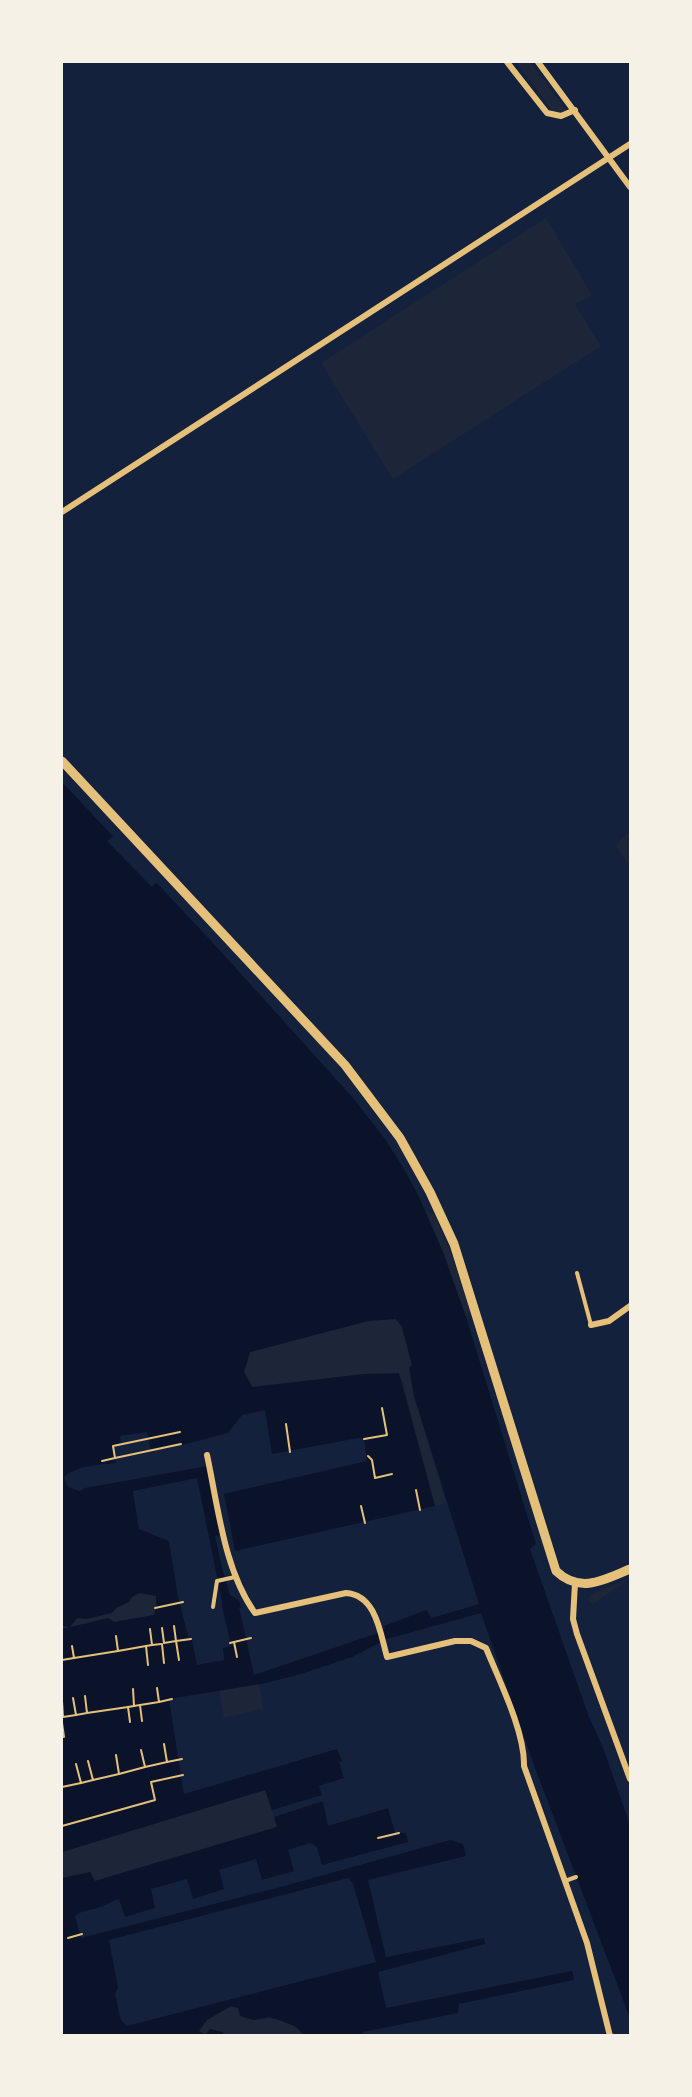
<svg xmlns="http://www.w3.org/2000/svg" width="692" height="2097" viewBox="0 0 692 2097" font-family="'IBM Plex Sans',sans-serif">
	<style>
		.green { fill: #1d2539 }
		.water { fill: #0b132b; fill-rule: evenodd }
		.pier { fill: #14213d }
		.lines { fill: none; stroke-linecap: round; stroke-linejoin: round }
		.path { stroke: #e5c07b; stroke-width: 2 }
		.service { stroke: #e5c07b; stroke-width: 4 }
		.minor { stroke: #e5c07b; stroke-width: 6 }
		.tertiary { stroke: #e5c07b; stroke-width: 9 }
	</style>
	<rect width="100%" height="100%" fill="#14213d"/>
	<g class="green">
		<path d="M 516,62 L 530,62 L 566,110 L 563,115 L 555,114 Z"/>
		<path d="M 546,218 L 592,295 L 575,304 L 601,346 L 393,479 L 321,363 Z"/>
		<path d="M 630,832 L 630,865 L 627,863 L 616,846 L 622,838 Z"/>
		<path d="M 426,1212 L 434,1214 L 451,1254 L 470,1311 L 466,1317 L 443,1252 Z"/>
		<path d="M 396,1319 L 402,1327 L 412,1366 L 414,1396 L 446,1503 L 435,1506 L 402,1380 L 365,1374 L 252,1387 L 244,1372 L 250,1352 L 368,1321 Z"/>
		<path d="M 628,1580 L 593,1604 L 587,1599 L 597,1591 Z"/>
		<path d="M 139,1593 L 156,1596 L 156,1609 L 154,1615 L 114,1622 L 108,1619 L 62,1629 L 62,1626 L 70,1627 L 77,1618 C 97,1621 111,1608 129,1602 L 132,1597 Z"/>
		<path d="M 259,1683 L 263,1709 L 224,1718 L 219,1690 Z"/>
		<path d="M 266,1790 L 277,1827 L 94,1881 L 62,1878 L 62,1852 Z"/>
		<path d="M 231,2006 L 238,2008 L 254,2020 C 275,2016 289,2019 304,2035 L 224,2035 L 222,2032 L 204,2035 L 199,2031 L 207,2020 Z"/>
	</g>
	<g class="water">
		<path d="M 62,782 L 214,944 L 354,1099 L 385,1139 L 404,1169 L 418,1195 L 443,1252 L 466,1317 L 536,1544 L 530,1549 L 589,1717 L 604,1750 L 630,1825 L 630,2018 L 535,1768 L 481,1613 L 387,1639 L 352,1657 L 301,1674 L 266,1683 L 169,1699 L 184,1794 L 337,1749 L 342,1761 L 339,1762 L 344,1778 L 319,1786 L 322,1795 L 272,1810 L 265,1790 L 62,1852 L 62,1629 L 108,1618 L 114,1622 L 154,1615 L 156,1609 L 156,1596 L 139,1593 L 132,1597 L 129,1602 L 116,1608 L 112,1613 L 87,1619 L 77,1618 L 70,1627 L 62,1626 ZM 396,1319 L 402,1327 L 412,1365 L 409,1367 L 414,1396 L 479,1604 L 432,1618 L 426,1610 L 384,1626 L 385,1629 L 375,1634 L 254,1675 L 239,1607 L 241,1608 L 239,1600 L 230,1595 L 222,1568 L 215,1536 L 221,1535 L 207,1466 L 85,1488 L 80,1491 L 68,1487 L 64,1477 C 78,1465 99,1465 116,1463 L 112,1446 L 121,1444 L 120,1436 L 147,1432 L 151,1450 L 181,1443 L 182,1445 L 228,1433 L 242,1415 L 265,1410 L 272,1454 L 358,1438 L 364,1439 L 367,1461 L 224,1494 L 235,1551 L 435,1506 L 399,1373 L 365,1374 L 252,1387 L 244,1372 L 250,1352 L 368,1321 ZM 197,1478 L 222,1601 L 222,1606 L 231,1646 L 223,1648 L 224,1660 L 197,1665 L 192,1640 L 189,1640 L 178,1596 L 169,1541 L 139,1529 L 133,1491 Z"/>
		<path d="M 323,1801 L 328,1826 L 388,1808 L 395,1833 L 406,1833 L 408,1842 L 322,1865 L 317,1847 L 310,1843 L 288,1850 L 294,1871 L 262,1880 L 256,1859 L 219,1870 L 224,1889 L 193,1899 L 187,1879 L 151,1889 L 155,1908 L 125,1917 L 119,1899 C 112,1901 106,1905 100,1907 C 91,1911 83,1909 75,1916 L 81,1938 L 277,1888 L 450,1840 L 463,1844 L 466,1856 L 368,1880 L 386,1957 L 484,1938 L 485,1944 L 378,1972 L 386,2008 L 572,1971 L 574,1980 L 459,2004 L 458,2013 L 363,2032 L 363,2035 L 304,2035 L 295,2026 L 270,2017 L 254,2020 L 240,2016 L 238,2008 L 231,2006 L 207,2020 L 199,2031 L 205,2035 L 210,2029 L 223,2032 L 224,2035 L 62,2035 L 62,1878 L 90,1872 L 95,1881 L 277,1827 L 274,1817 ZM 348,1878 L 353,1884 L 376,1962 L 127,2026 L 121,2020 L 115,1994 L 118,1988 L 109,1940 Z"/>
	</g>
	<path class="pier" d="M 115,835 L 158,880 L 152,887 L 107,841 Z"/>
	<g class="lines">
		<g class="path">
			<path d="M 286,1424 L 290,1452"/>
			<path d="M 364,1439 L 387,1435 L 382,1408"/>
			<path d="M 368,1456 L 372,1460 L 375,1478 L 392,1474"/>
			<path d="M 115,1458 L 181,1444"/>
			<path d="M 102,1461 L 115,1458 L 113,1446 L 180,1432"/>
			<path d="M 416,1490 L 420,1510"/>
			<path d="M 361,1506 L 365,1523"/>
			<path d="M 155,1608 L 183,1602"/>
			<path d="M 162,1628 L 164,1643 L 176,1641 L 174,1626"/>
			<path d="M 150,1629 L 152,1645 L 161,1644"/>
			<path d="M 116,1636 L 118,1651 L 146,1646"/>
			<path d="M 234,1642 L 251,1638"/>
			<path d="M 230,1643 L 234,1642 L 237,1657"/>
			<path d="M 162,1644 L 164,1663"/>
			<path d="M 72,1646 L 74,1658 L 118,1651"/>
			<path d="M 62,1660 L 74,1658"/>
			<path d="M 179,1660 L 176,1641 L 191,1639"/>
			<path d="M 148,1665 L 146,1646 L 152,1645"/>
			<path d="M 157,1688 L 159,1702 L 172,1699"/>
			<path d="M 133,1689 L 134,1706 L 140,1705"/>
			<path d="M 85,1696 L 87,1713 L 128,1707"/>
			<path d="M 73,1698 L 76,1715 L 87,1713"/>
			<path d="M 62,1701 L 63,1717 L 76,1715"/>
			<path d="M 142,1721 L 140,1705 L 159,1702"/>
			<path d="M 130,1722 L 128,1707 L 134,1706"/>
			<path d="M 62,1723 L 64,1737"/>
			<path d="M 164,1744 L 167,1762 L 182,1759"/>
			<path d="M 141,1750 L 145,1767 L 167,1762"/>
			<path d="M 116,1755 L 119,1774 L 145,1767"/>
			<path d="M 88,1761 L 93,1780 L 119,1774"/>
			<path d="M 76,1764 L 81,1783 L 93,1780"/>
			<path d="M 62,1787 L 81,1783"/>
			<path d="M 62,1826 L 155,1800 L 151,1782 L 183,1775"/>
			<path d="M 378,1838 L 399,1833"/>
			<path d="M 68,1938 L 82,1934"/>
		</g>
		<g class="service">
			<path d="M 577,1273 L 591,1325"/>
			<path d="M 213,1607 L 217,1581 L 235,1577"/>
			<path d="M 565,1881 L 576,1877"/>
		</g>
		<g class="minor">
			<path d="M 507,62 L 547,113 L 561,116 L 575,110"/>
			<path d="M 538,62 L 630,187"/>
			<path d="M 62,512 L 630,144"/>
			<path d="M 591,1325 L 609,1321 L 630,1306"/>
			<path d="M 207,1455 C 218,1506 224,1570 255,1613 L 346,1593 C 376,1595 380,1632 387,1657 L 455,1641 L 471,1641 L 486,1648 C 499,1680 525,1732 524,1766 L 587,1943 L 610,2036"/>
			<path d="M 575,1583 L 573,1619 L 577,1634 L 630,1779"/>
		</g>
		<path class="tertiary" d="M 62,761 L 345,1065 L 400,1138 L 430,1192 L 454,1244 L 556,1571 C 580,1594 604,1580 630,1569"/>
	</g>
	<rect width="692" height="2097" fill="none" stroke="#f6f1e7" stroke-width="126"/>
</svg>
